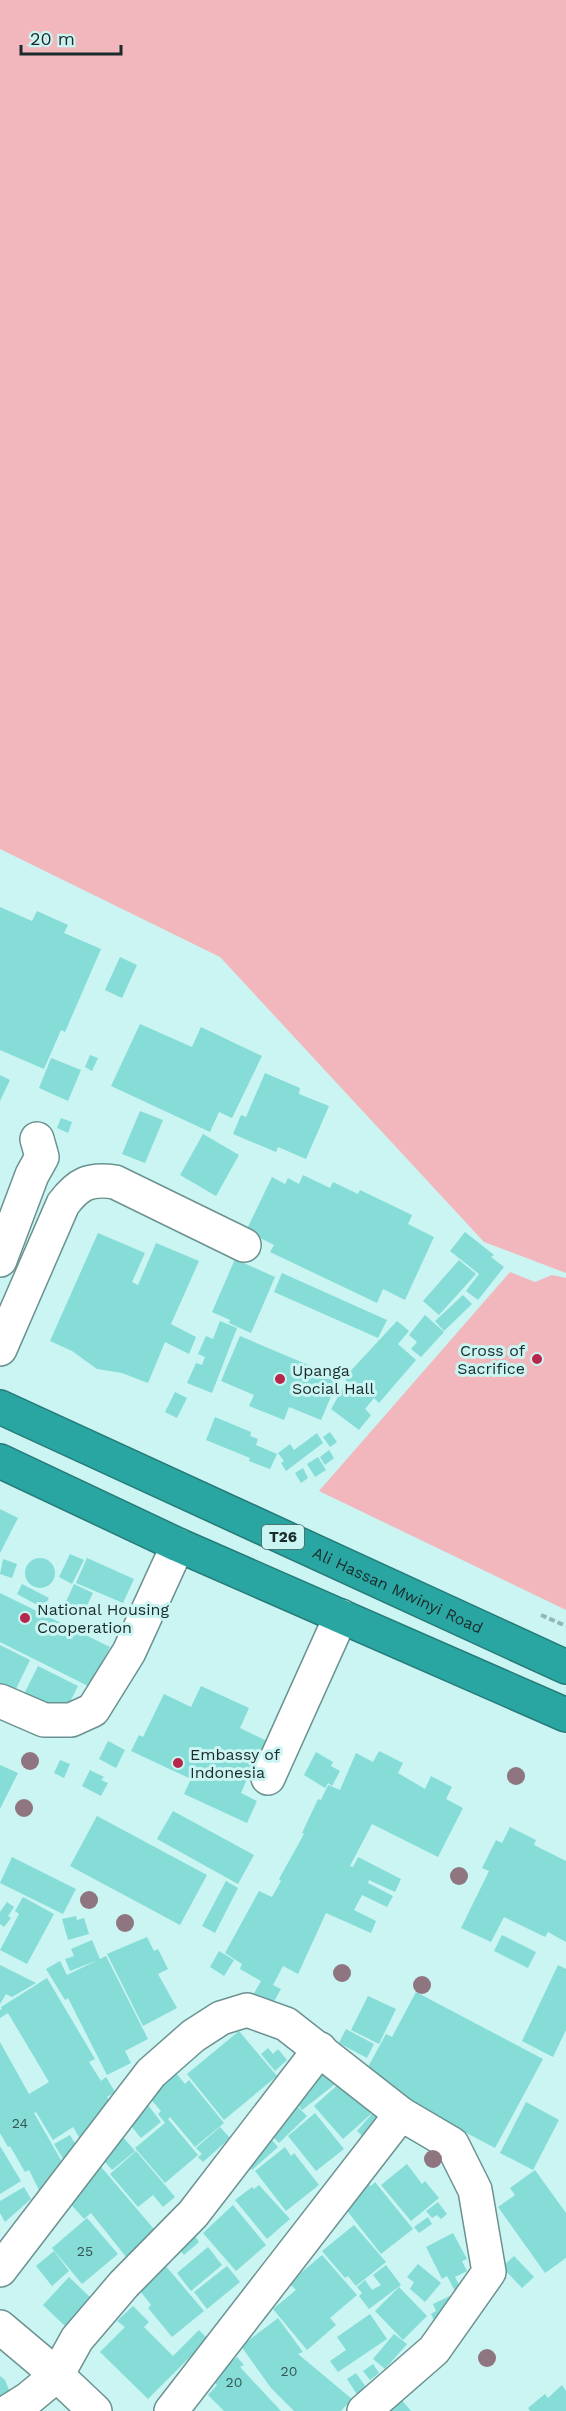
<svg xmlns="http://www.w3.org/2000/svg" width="566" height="2411" viewBox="0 0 566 2411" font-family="'Work Sans',sans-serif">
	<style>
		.green { fill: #f2b7bd }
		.building { fill: #86dcd7 }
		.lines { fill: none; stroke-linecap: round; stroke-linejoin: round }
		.minor-casing { stroke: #6b9290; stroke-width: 36 }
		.highway-casing { stroke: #257b78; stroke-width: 36 }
		.path { stroke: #94b7b5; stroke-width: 4; stroke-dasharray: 6 3; stroke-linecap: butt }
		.minor { stroke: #fff; stroke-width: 33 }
		.highway { stroke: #2aa6a2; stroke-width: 33 }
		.tree { fill: #8f7580 }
		.poi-dot { fill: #b7264b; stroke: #caf5f2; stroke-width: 2 }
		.labels { text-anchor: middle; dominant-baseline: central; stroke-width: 6; stroke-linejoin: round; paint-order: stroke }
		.number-label { font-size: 14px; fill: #365756 }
		.shield { fill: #caf5f2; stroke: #506867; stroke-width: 1.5 }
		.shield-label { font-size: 15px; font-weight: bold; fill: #1b2b2b }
		.poi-label { font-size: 16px; fill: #1b2b2b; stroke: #caf5f2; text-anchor: start }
		.street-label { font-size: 16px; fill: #1b2b2b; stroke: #caf5f2 }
	</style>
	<rect width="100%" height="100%" fill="#caf5f2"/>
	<g class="green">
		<path d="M 0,0 L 566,0 L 566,1273 L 484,1242 L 220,957 L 0,849 Z"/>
		<path d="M 510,1272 L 535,1282 L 552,1275 L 566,1278 L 566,1610 L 319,1491 Z"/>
	</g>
	<g class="building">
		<path d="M 0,907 L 32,921 L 37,911 L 68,925 L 64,933 L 101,949 L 65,1032 L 61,1030 L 44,1069 L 0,1050 Z"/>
		<path d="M 120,957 L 137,965 L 122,998 L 105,990 Z"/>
		<path d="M 140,1024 L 192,1047 L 201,1027 L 262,1056 L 232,1118 L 219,1112 L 210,1132 L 111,1086 Z"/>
		<path d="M 90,1055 L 98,1058 L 92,1071 L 85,1067 Z"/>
		<path d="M 51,1058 L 81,1070 L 68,1101 L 39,1088 Z"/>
		<path d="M 265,1073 L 300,1088 L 299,1094 L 329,1106 L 306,1159 L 278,1147 L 276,1152 L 233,1134 L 241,1115 L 246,1117 Z"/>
		<path d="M 0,1075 L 10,1080 L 0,1101 Z"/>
		<path d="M 140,1111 L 163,1120 L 145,1163 L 122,1154 Z"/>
		<path d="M 61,1118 L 72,1122 L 68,1133 L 57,1128 Z"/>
		<path d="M 203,1134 L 239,1155 L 216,1196 L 180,1175 Z"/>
		<path d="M 303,1175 L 330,1188 L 333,1182 L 358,1194 L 360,1190 L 412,1215 L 408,1224 L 434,1237 L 405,1300 L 383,1289 L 377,1303 L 270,1252 L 274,1245 L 246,1231 L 272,1177 L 285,1184 L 288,1178 L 299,1184 Z"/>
		<path d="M 465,1232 L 494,1255 L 491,1257 L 504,1267 L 478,1300 L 466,1291 L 479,1274 L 450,1251 Z"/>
		<path d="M 98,1233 L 145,1253 L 132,1282 L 138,1285 L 156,1243 L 199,1261 L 171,1324 L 196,1337 L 189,1354 L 165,1342 L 148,1383 L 122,1373 L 97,1369 L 72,1351 L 50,1341 Z"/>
		<path d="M 235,1259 L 275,1277 L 251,1333 L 229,1323 L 230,1320 L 212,1312 Z"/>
		<path d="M 459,1260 L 476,1274 L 439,1315 L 423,1301 Z"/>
		<path d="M 282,1273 L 387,1320 L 378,1338 L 274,1292 Z"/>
		<path d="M 463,1295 L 472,1304 L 444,1331 L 435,1321 Z"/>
		<path d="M 425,1315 L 444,1332 L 421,1357 L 411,1349 L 417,1342 L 409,1335 Z"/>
		<path d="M 220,1321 L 237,1328 L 212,1393 L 187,1383 L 196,1363 L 202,1365 L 205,1357 L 198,1354 L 206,1336 L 213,1339 Z"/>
		<path d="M 397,1321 L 409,1331 L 398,1344 L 416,1360 L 379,1403 L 374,1398 L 365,1409 L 371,1415 L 359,1430 L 331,1409 L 347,1381 L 344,1378 Z"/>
		<path d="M 240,1336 L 339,1378 L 321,1420 L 289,1407 L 284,1420 L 249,1406 L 254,1395 L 221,1381 Z"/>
		<path d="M 175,1392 L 187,1398 L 177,1418 L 165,1412 Z"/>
		<path d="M 215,1417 L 251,1432 L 250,1436 L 258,1439 L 256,1445 L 277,1454 L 270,1469 L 249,1461 L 250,1458 L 206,1440 Z"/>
		<path d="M 330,1432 L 337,1442 L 330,1447 L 323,1437 Z"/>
		<path d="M 317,1433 L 323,1443 L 286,1471 L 281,1463 L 284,1461 L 278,1453 L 290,1444 L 294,1450 Z"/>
		<path d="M 329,1450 L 334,1458 L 325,1465 L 320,1457 Z"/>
		<path d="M 318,1457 L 326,1470 L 315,1477 L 307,1464 Z"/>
		<path d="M 303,1468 L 308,1478 L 301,1483 L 295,1473 Z"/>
		<path d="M 0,1509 L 18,1518 L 0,1553 Z"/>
		<path d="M 70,1554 L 84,1560 L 72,1584 L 59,1577 Z"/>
		<path d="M 87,1558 L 134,1579 L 123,1603 L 76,1583 Z"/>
		<circle cx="40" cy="1573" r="15"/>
		<path d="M 3,1559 L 17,1564 L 12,1578 L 0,1574 Z"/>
		<path d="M 22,1584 L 49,1598 L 43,1608 L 17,1594 Z"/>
		<path d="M 74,1584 L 93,1593 L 84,1612 L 65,1604 Z"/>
		<path d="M 0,1593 L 110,1647 L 90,1687 L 0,1642 Z"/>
		<path d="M 0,1645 L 30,1660 L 13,1695 L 0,1688 Z"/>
		<path d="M 38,1666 L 78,1686 L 64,1714 L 20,1702 Z"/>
		<path d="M 201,1686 L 249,1708 L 240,1728 L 271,1743 L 256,1775 L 250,1772 L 241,1793 L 257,1801 L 247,1823 L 184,1794 L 191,1779 L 131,1751 L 139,1735 L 143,1737 L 164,1694 L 191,1707 Z"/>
		<path d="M 108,1741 L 125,1750 L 116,1768 L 99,1759 Z"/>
		<path d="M 379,1751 L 403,1763 L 398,1773 L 425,1789 L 431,1776 L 452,1787 L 446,1799 L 463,1808 L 438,1857 L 372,1824 L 350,1866 L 353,1867 L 358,1857 L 401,1879 L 395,1892 L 369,1880 L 368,1883 L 393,1896 L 387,1907 L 362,1895 L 354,1910 L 376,1921 L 371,1933 L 326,1913 L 298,1974 L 283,1966 L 273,1985 L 281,1989 L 272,2005 L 253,1995 L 261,1981 L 240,1969 L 242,1964 L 225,1953 L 259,1891 L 272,1897 L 281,1881 L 279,1879 L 304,1834 L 302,1833 L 318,1799 L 321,1800 L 328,1785 L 340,1790 L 356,1753 L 373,1762 Z"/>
		<path d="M 316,1752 L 333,1762 L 331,1766 L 340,1771 L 332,1786 L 328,1783 L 325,1788 L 304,1775 Z"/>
		<path d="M 60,1760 L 70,1764 L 64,1778 L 54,1773 Z"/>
		<path d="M 0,1765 L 18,1773 L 0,1809 Z"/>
		<path d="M 90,1770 L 104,1777 L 101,1780 L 108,1783 L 101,1796 L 82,1786 Z"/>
		<path d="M 173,1811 L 254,1855 L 238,1884 L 157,1839 Z"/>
		<path d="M 97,1816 L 207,1875 L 180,1925 L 70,1866 Z"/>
		<path d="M 510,1827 L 536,1840 L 534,1845 L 566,1861 L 566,1942 L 548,1932 L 545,1937 L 504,1917 L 491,1942 L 461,1928 L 489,1871 L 482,1868 L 496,1840 L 502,1843 Z"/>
		<path d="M 12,1857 L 76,1889 L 63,1914 L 0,1883 Z"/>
		<path d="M 226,1881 L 238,1888 L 215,1933 L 202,1926 Z"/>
		<path d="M 23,1897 L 54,1914 L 27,1964 L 0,1950 L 19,1914 L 15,1911 Z"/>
		<path d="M 7,1902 L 14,1907 L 8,1916 L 11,1918 L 4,1927 L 0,1924 L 0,1912 Z"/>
		<path d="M 76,1916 L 77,1920 L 84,1918 L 89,1934 L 68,1940 L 62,1919 Z"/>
		<path d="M 502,1935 L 536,1952 L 528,1968 L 494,1951 Z"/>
		<path d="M 147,1937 L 154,1951 L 158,1949 L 168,1969 L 158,1974 L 177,2008 L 143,2026 L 107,1954 Z"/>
		<path d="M 92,1940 L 100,1959 L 106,1956 L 148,2039 L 125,2051 L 131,2063 L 107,2075 L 68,1998 L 65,2000 L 46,1969 L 60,1961 L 67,1975 L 98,1960 L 70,1971 L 65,1959 L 74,1956 L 71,1949 Z"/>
		<path d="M 219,1951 L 234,1960 L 224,1976 L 210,1967 Z"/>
		<path d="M 0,1965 L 36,1983 L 12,1997 L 6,1994 L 0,2004 Z"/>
		<path d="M 558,1965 L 566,1969 L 566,2030 L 553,2057 L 522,2041 Z"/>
		<path d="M 47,1978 L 95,2059 L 89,2062 L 101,2081 L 106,2077 L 115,2092 L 107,2097 L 118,2116 L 80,2139 L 73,2127 L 53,2140 L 36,2112 L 34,2113 L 65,2167 L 42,2196 L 29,2170 L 25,2172 L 10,2146 L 8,2147 L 0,2133 L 0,2042 L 29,2094 L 49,2082 L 8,2013 L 0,2018 L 0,2010 L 2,2009 L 1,2007 Z"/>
		<path d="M 416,1992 L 543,2059 L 495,2148 L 362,2078 L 386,2034 L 392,2037 Z"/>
		<path d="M 368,1996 L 396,2009 L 379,2044 L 351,2030 Z"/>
		<path d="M 346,2029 L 374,2044 L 367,2058 L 339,2043 Z"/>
		<path d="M 239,2031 L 277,2076 L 224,2120 L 187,2074 Z"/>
		<path d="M 268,2048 L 273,2054 L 278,2049 L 287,2060 L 275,2071 L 261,2054 Z"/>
		<path d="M 333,2065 L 343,2078 L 302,2110 L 292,2097 Z"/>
		<path d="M 176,2073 L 185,2084 L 189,2080 L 224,2123 L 195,2147 L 170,2117 L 168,2119 L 198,2155 L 165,2183 L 135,2148 L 165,2123 L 158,2114 L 161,2111 L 148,2096 Z"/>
		<path d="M 342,2081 L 371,2114 L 343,2139 L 314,2106 Z"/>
		<path d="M 526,2102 L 559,2120 L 533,2170 L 500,2153 Z"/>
		<path d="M 148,2105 L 161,2122 L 141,2138 L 127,2121 Z"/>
		<path d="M 296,2105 L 307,2116 L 279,2143 L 268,2132 Z"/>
		<path d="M 377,2108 L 385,2116 L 365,2139 L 357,2131 Z"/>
		<path d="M 315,2113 L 344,2149 L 316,2171 L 288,2136 Z"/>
		<path d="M 220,2127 L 230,2138 L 203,2162 L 198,2157 L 202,2154 L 196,2148 Z"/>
		<path d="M 267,2134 L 278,2147 L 252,2170 L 241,2157 Z"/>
		<path d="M 70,2135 L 79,2150 L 63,2159 L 54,2144 Z"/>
		<path d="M 122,2136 L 135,2151 L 112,2170 L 99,2155 Z"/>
		<path d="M 0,2146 L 21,2181 L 0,2194 Z"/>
		<path d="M 285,2147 L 291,2156 L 294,2153 L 319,2185 L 286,2211 L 255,2171 Z"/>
		<path d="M 136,2151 L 175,2197 L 163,2207 L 153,2195 L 138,2207 L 110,2174 Z"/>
		<path d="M 97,2162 L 164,2241 L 135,2268 L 91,2213 L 84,2219 L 61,2193 Z"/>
		<path d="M 407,2164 L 422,2184 L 425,2181 L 439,2198 L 411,2221 L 381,2185 Z"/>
		<path d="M 535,2170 L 566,2213 L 566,2258 L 545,2273 L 498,2207 L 515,2195 L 510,2188 Z"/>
		<path d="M 375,2182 L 413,2229 L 381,2254 L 341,2203 L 369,2184 L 371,2186 Z"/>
		<path d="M 259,2185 L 290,2219 L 267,2239 L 235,2200 L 252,2187 L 254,2189 Z"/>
		<path d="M 24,2187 L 31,2199 L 5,2222 L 0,2213 L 0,2201 Z"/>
		<path d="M 438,2202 L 447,2214 L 441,2219 L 437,2215 L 432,2218 L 426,2211 Z"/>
		<path d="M 233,2205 L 266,2245 L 236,2271 L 203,2233 Z"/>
		<path d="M 428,2217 L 432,2224 L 419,2233 L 414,2227 Z"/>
		<path d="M 87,2218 L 118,2254 L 82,2284 L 52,2248 Z"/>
		<path d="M 354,2225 L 386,2262 L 356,2286 L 348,2276 L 345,2278 L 322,2251 Z"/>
		<path d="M 193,2233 L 199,2242 L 184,2255 L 177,2246 Z"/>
		<path d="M 453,2233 L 467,2259 L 462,2261 L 467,2271 L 455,2277 L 467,2300 L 436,2324 L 431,2314 L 436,2311 L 433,2304 L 456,2293 L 447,2276 L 442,2279 L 426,2247 Z"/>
		<path d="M 208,2247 L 222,2265 L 191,2291 L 177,2273 Z"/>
		<path d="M 54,2251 L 69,2271 L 52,2286 L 36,2266 Z"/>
		<path d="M 322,2255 L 357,2295 L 330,2318 L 336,2325 L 307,2350 L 273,2309 L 296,2290 L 289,2283 Z"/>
		<path d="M 514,2256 L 534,2277 L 522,2288 L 502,2267 Z"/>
		<path d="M 164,2264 L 204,2311 L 172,2337 L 148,2308 L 151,2305 L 137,2287 Z"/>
		<path d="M 418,2264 L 441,2283 L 425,2302 L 410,2289 L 414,2282 L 407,2277 Z"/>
		<path d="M 386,2265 L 401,2285 L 369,2309 L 359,2296 L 362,2293 L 357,2287 L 365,2280 L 372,2290 L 381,2285 L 373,2275 Z"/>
		<path d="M 227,2266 L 240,2282 L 207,2309 L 194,2292 Z"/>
		<path d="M 69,2277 L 92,2299 L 66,2327 L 43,2305 Z"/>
		<path d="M 399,2287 L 427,2316 L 403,2340 L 375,2311 Z"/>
		<path d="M 133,2306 L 149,2322 L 144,2327 L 173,2356 L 199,2330 L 208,2339 L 148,2399 L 100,2352 L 125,2327 L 117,2321 Z"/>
		<path d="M 370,2314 L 387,2339 L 338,2372 L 330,2361 L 346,2350 L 337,2337 Z"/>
		<path d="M 278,2318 L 303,2352 L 298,2354 L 352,2399 L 341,2411 L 294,2411 L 271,2388 L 241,2346 Z"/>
		<path d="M 394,2334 L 407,2344 L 385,2369 L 373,2359 Z"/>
		<path d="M 237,2357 L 244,2365 L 240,2367 L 281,2411 L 224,2411 L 208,2395 L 217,2385 L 212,2379 Z"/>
		<path d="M 373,2364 L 379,2373 L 370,2380 L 363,2371 Z"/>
		<path d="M 356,2373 L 368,2390 L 358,2396 L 347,2379 Z"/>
		<path d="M 0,2376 L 5,2380 L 9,2390 L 9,2396 L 0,2408 Z"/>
		<path d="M 562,2385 L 566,2391 L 566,2411 L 530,2411 L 528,2408 L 545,2394 L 548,2398 Z"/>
		<path d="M 400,2398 L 411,2411 L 391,2411 L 388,2407 Z"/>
	</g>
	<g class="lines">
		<g class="minor-casing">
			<g id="minor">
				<path d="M 0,1260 L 32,1175 L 42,1157 L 37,1139"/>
				<path d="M 0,1349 L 63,1204 C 78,1184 89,1178 115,1182 L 244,1245"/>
				<path d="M 0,1701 L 44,1720 L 71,1720 L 93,1710 L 129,1652 L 178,1545"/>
				<path d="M 268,1778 L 341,1616"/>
				<path d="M 0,2270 L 151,2073 L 193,2036 L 221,2018 L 247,2010 L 286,2024 L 401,2114 L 452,2144 L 475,2190 L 489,2272 L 434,2350 L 364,2411"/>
				<path d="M 0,2327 L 57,2375 L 95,2411"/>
				<path d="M 9,2411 L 28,2399 L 57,2375 L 77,2339 L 124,2284 L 193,2214 L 320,2049"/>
				<path d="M 171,2411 L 401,2114"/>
			</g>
		</g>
		<g class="highway-casing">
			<g id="highway">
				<path id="s1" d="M 0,1407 L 566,1667"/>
				<path d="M 0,1461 L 178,1545 L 566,1715"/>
			</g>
		</g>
		<path class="path" d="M 541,1615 L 566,1626"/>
		<use href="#minor" class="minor"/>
		<use href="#highway" class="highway"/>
	</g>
	<g class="tree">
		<circle cx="30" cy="1761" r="9"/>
		<circle cx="516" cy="1776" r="9"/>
		<circle cx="24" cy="1808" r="9"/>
		<circle cx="459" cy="1876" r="9"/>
		<circle cx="89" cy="1900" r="9"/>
		<circle cx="125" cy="1923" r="9"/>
		<circle cx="342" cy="1973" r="9"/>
		<circle cx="422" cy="1985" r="9"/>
		<circle cx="433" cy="2159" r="9"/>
		<circle cx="487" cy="2358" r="9"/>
	</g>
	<g class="poi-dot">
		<circle cx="537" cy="1359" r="6"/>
		<circle cx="280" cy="1379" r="6"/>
		<circle cx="25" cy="1618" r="6"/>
		<circle cx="178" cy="1763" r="6"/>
	</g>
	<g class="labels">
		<g class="number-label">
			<text x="20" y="2123">24</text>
			<text x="85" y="2251">25</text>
			<text x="289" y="2371">20</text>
			<text x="234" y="2382">20</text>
		</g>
		<rect class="shield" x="262" y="1525" width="42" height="24" rx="4.5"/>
		<g class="shield-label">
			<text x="283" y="1537">T26</text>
		</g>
		<g class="poi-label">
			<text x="525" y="1350" text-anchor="end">Cross of<tspan x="525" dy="18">Sacrifice</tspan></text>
			<text x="292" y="1370">Upanga<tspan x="292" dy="18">Social Hall</tspan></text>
			<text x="37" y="1609">National Housing<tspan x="37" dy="18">Cooperation</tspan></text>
			<text x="190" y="1754">Embassy of<tspan x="190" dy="18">Indonesia</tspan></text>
		</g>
		<g class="street-label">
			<text stroke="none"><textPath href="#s1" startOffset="438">Ali Hassan Mwinyi Road</textPath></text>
		</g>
	</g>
	<path d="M21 45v9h100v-9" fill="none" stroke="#1b2b2b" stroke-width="3"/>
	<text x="30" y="45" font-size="18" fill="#1b2b2b" stroke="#caf5f2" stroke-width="4.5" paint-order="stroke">20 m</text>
</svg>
